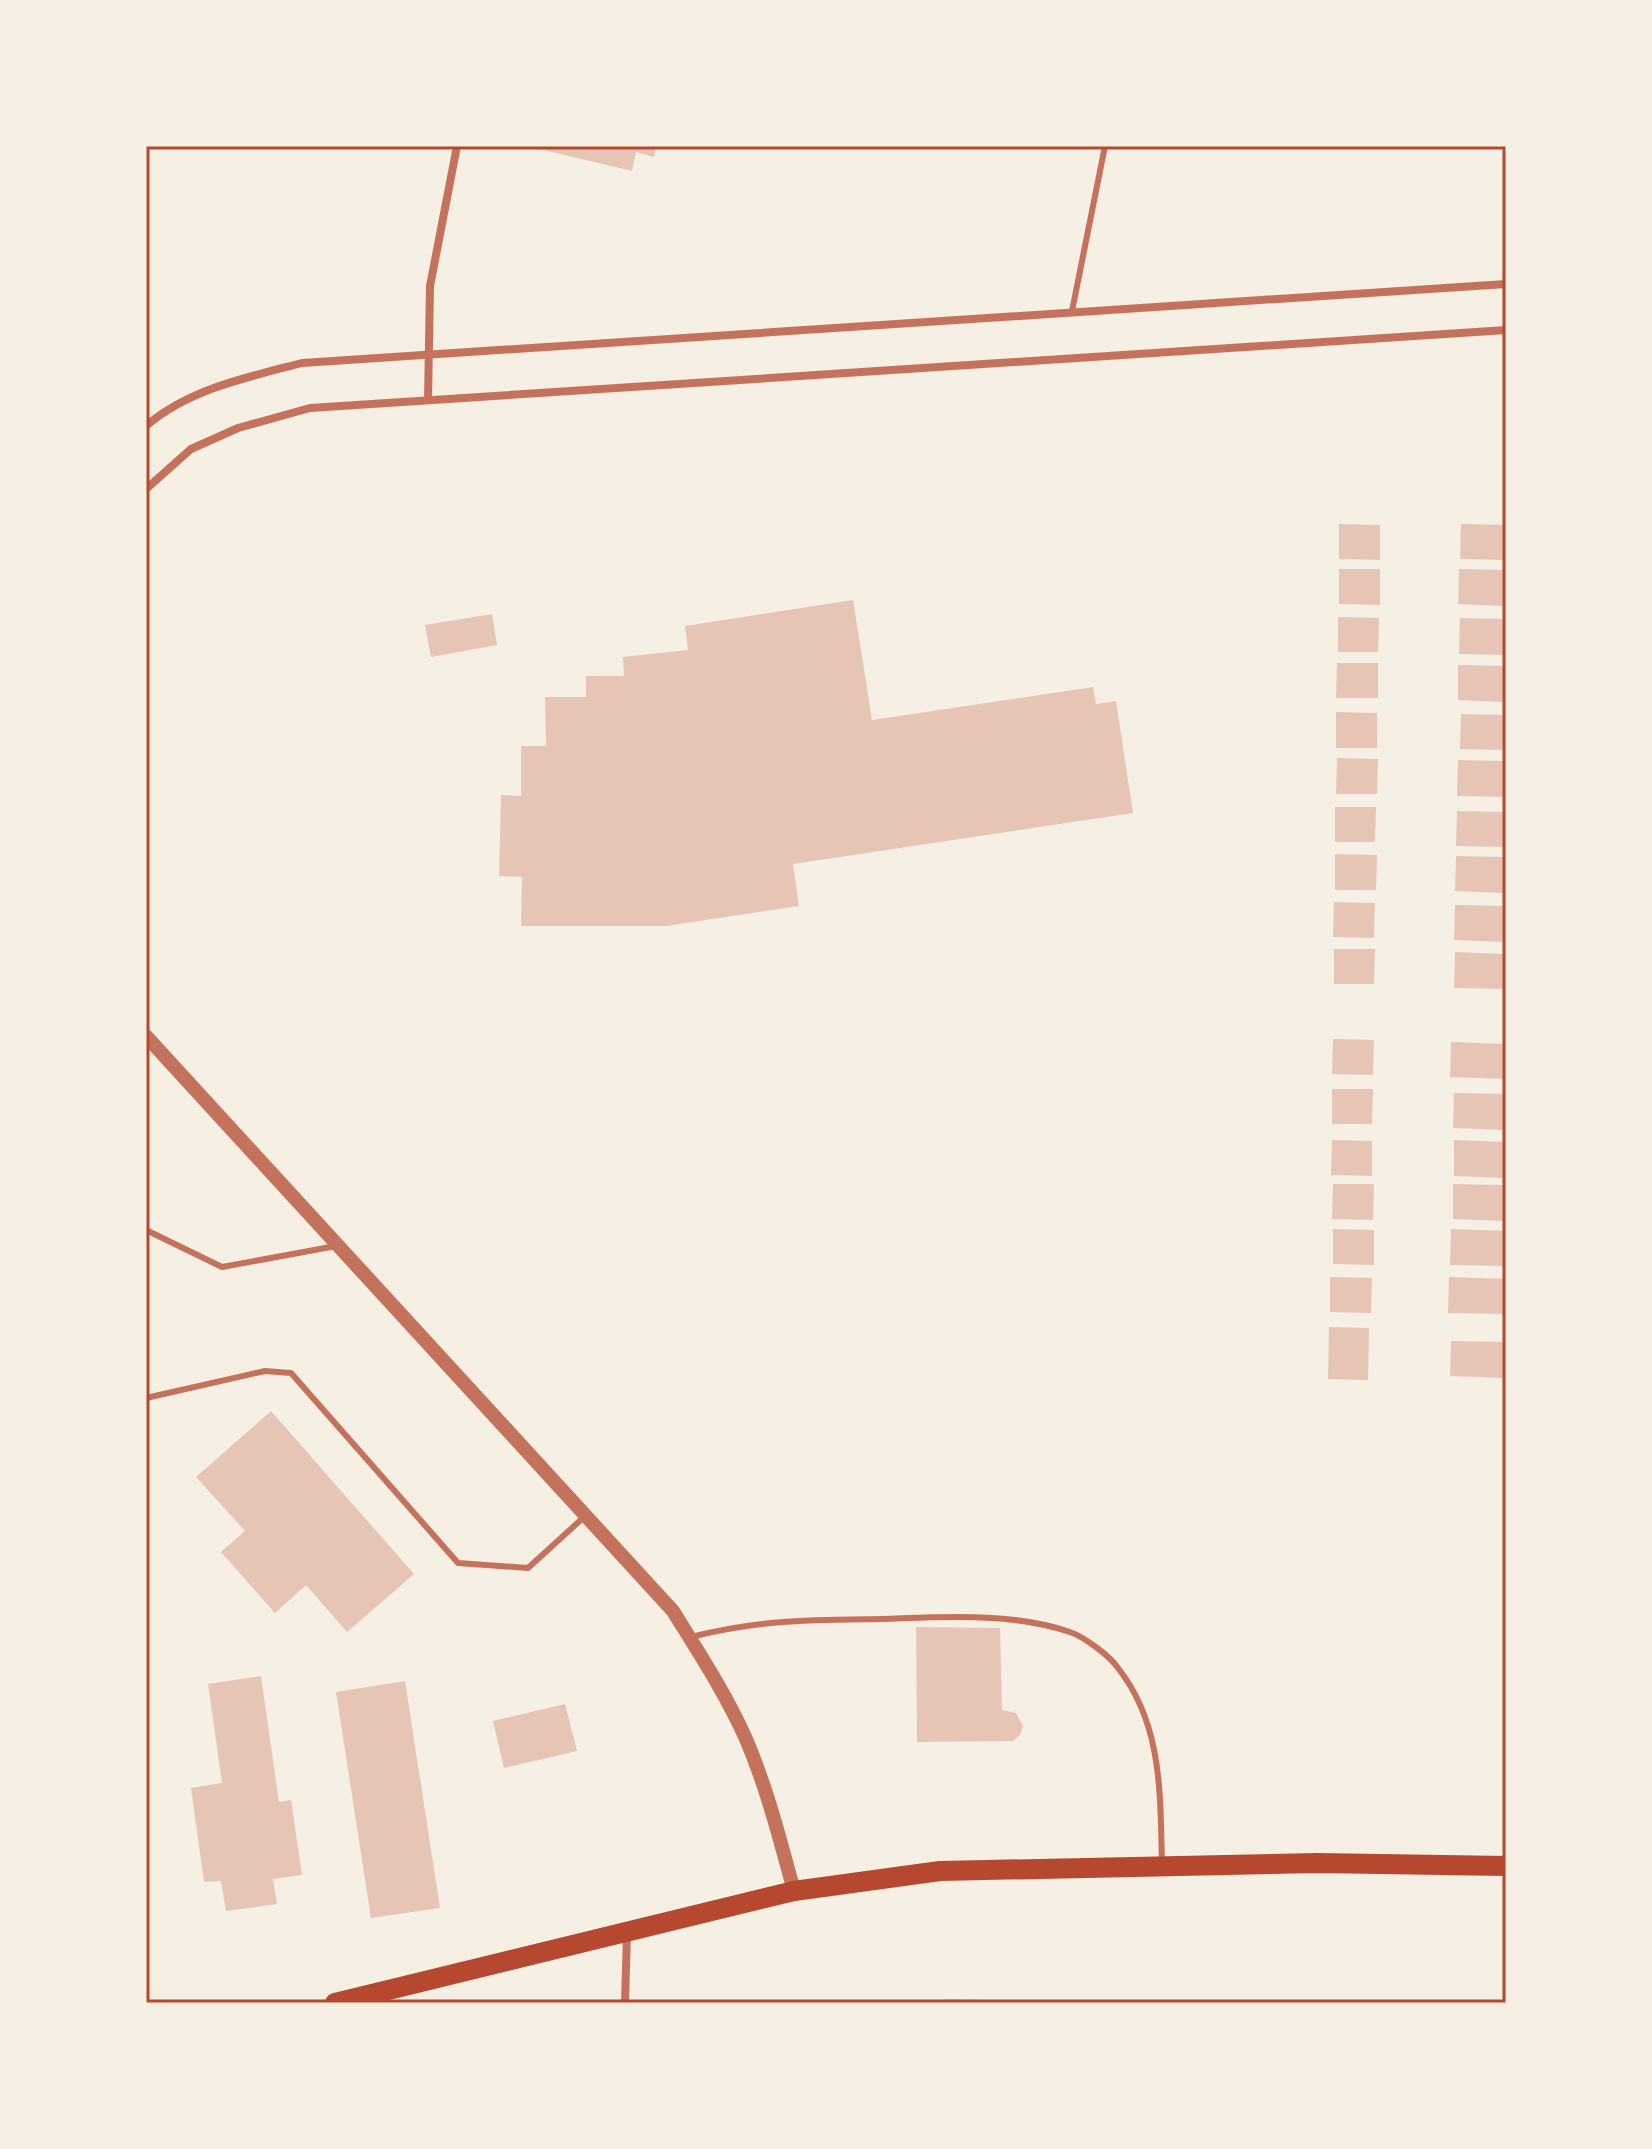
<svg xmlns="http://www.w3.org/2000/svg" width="1652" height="2149" viewBox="0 0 1652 2149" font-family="'Titillium Web',sans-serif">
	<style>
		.building { fill: #e6c5b7 }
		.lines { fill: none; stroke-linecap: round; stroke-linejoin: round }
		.service { stroke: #c5725c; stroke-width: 6 }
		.minor { stroke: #c5725c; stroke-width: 8 }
		.tertiary { stroke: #c5725c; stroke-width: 14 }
		.primary { stroke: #b5482f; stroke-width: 20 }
		.neatline { fill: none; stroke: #b5482f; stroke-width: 3 }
	</style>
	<rect width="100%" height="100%" fill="#f6efe4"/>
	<g class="building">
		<path d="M 527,146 L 656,146 L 654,157 L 636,152 L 632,171 Z"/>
		<path d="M 1339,524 L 1380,525 L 1380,560 L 1339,559 Z"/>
		<path d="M 1461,524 L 1506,525 L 1506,560 L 1460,559 Z"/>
		<path d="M 1339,569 L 1380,569 L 1380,605 L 1339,604 Z"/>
		<path d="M 1459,569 L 1506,570 L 1506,606 L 1458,604 Z"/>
		<path d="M 853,600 L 872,720 L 1093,687 L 1096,704 L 1116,701 L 1133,813 L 793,864 L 799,906 L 666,926 L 521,926 L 522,877 L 499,876 L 501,795 L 521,796 L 521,746 L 546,746 L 545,697 L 586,697 L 586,676 L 624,676 L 623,657 L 688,650 L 685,626 Z"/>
		<path d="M 492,614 L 497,645 L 431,657 L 425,625 Z"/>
		<path d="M 1338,617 L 1379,618 L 1378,652 L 1338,652 Z"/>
		<path d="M 1460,618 L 1506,619 L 1506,655 L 1459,654 Z"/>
		<path d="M 1337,663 L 1378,663 L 1378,698 L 1336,698 Z"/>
		<path d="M 1458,665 L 1506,666 L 1506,702 L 1458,700 Z"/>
		<path d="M 1336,712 L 1377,713 L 1377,748 L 1336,748 Z"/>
		<path d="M 1461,714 L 1506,715 L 1506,750 L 1460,749 Z"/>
		<path d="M 1337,758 L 1378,759 L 1377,794 L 1336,794 Z"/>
		<path d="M 1458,760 L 1506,761 L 1506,797 L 1457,796 Z"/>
		<path d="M 1335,807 L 1376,807 L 1375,842 L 1335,842 Z"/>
		<path d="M 1457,811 L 1506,812 L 1506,847 L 1456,846 Z"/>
		<path d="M 1335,854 L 1377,855 L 1376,890 L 1335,890 Z"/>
		<path d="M 1456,856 L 1506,857 L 1506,893 L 1455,891 Z"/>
		<path d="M 1334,902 L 1375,903 L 1374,938 L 1333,937 Z"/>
		<path d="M 1455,905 L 1506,906 L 1506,942 L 1454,940 Z"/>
		<path d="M 1334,949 L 1375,949 L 1374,984 L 1334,984 Z"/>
		<path d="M 1455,952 L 1506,954 L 1506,989 L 1454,988 Z"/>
		<path d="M 1333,1039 L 1374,1040 L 1373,1075 L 1332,1074 Z"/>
		<path d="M 1451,1042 L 1506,1044 L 1506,1079 L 1450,1077 Z"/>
		<path d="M 1332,1089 L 1373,1089 L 1372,1124 L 1332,1124 Z"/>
		<path d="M 1454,1093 L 1506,1094 L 1506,1130 L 1453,1128 Z"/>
		<path d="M 1332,1140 L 1372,1141 L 1372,1176 L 1331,1175 Z"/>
		<path d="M 1454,1140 L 1506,1142 L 1506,1178 L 1454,1176 Z"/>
		<path d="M 1333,1184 L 1374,1184 L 1373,1220 L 1332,1219 Z"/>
		<path d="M 1453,1184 L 1506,1185 L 1506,1221 L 1453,1219 Z"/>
		<path d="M 1333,1229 L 1374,1230 L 1374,1265 L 1333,1264 Z"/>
		<path d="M 1451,1229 L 1506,1231 L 1506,1266 L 1450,1265 Z"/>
		<path d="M 1330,1277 L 1372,1278 L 1371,1313 L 1330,1312 Z"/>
		<path d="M 1449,1277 L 1506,1279 L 1506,1314 L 1448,1313 Z"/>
		<path d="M 1329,1327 L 1369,1328 L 1368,1380 L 1328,1379 Z"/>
		<path d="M 1451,1341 L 1506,1342 L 1506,1378 L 1450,1376 Z"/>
		<path d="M 271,1411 L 414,1574 L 347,1632 L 306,1585 L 275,1613 L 221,1552 L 245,1531 L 196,1477 Z"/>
		<path d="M 916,1627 L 1000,1628 L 1002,1710 L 1016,1713 L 1023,1726 L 1020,1735 L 1013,1741 L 917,1742 Z"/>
		<path d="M 261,1676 L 279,1802 L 291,1800 L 302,1875 L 273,1879 L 277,1904 L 226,1911 L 221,1881 L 204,1882 L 191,1788 L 222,1783 L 208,1684 Z"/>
		<path d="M 405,1681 L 440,1908 L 371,1918 L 336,1692 Z"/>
		<path d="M 565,1704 L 577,1751 L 504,1768 L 493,1721 Z"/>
		<path d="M 944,1999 L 993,2000 L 993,2003 L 944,2003 Z"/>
	</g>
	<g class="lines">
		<g class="service">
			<path d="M 1072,311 L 1105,146"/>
			<path d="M 146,1230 L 222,1267 L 336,1246"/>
			<path d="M 146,1398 L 265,1371 L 291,1373 L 458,1563 L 528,1568 L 584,1517"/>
			<path d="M 691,1637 C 761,1619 813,1620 883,1619 C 944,1617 1011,1612 1070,1632 C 1084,1637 1109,1655 1118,1668 C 1163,1725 1160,1795 1162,1864"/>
		</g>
		<g class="minor">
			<path d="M 428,400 L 430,286 L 457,146"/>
			<path d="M 146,426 C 189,389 248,377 302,363 L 1506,284"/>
			<path d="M 146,489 L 191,449 L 238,428 L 310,408 L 1506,330"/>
			<path d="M 625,2003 L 627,1933"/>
		</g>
		<path class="tertiary" d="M 146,1036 L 673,1611 C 699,1653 726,1694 746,1739 C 767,1788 780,1840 794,1891"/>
		<path class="primary" d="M 335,2003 L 794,1891 L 940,1871 L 1317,1863 L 1506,1866"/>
	</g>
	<rect width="1652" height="2149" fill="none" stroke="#f6efe4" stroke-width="296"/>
	<rect x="148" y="148" width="1356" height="1853" class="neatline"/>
</svg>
